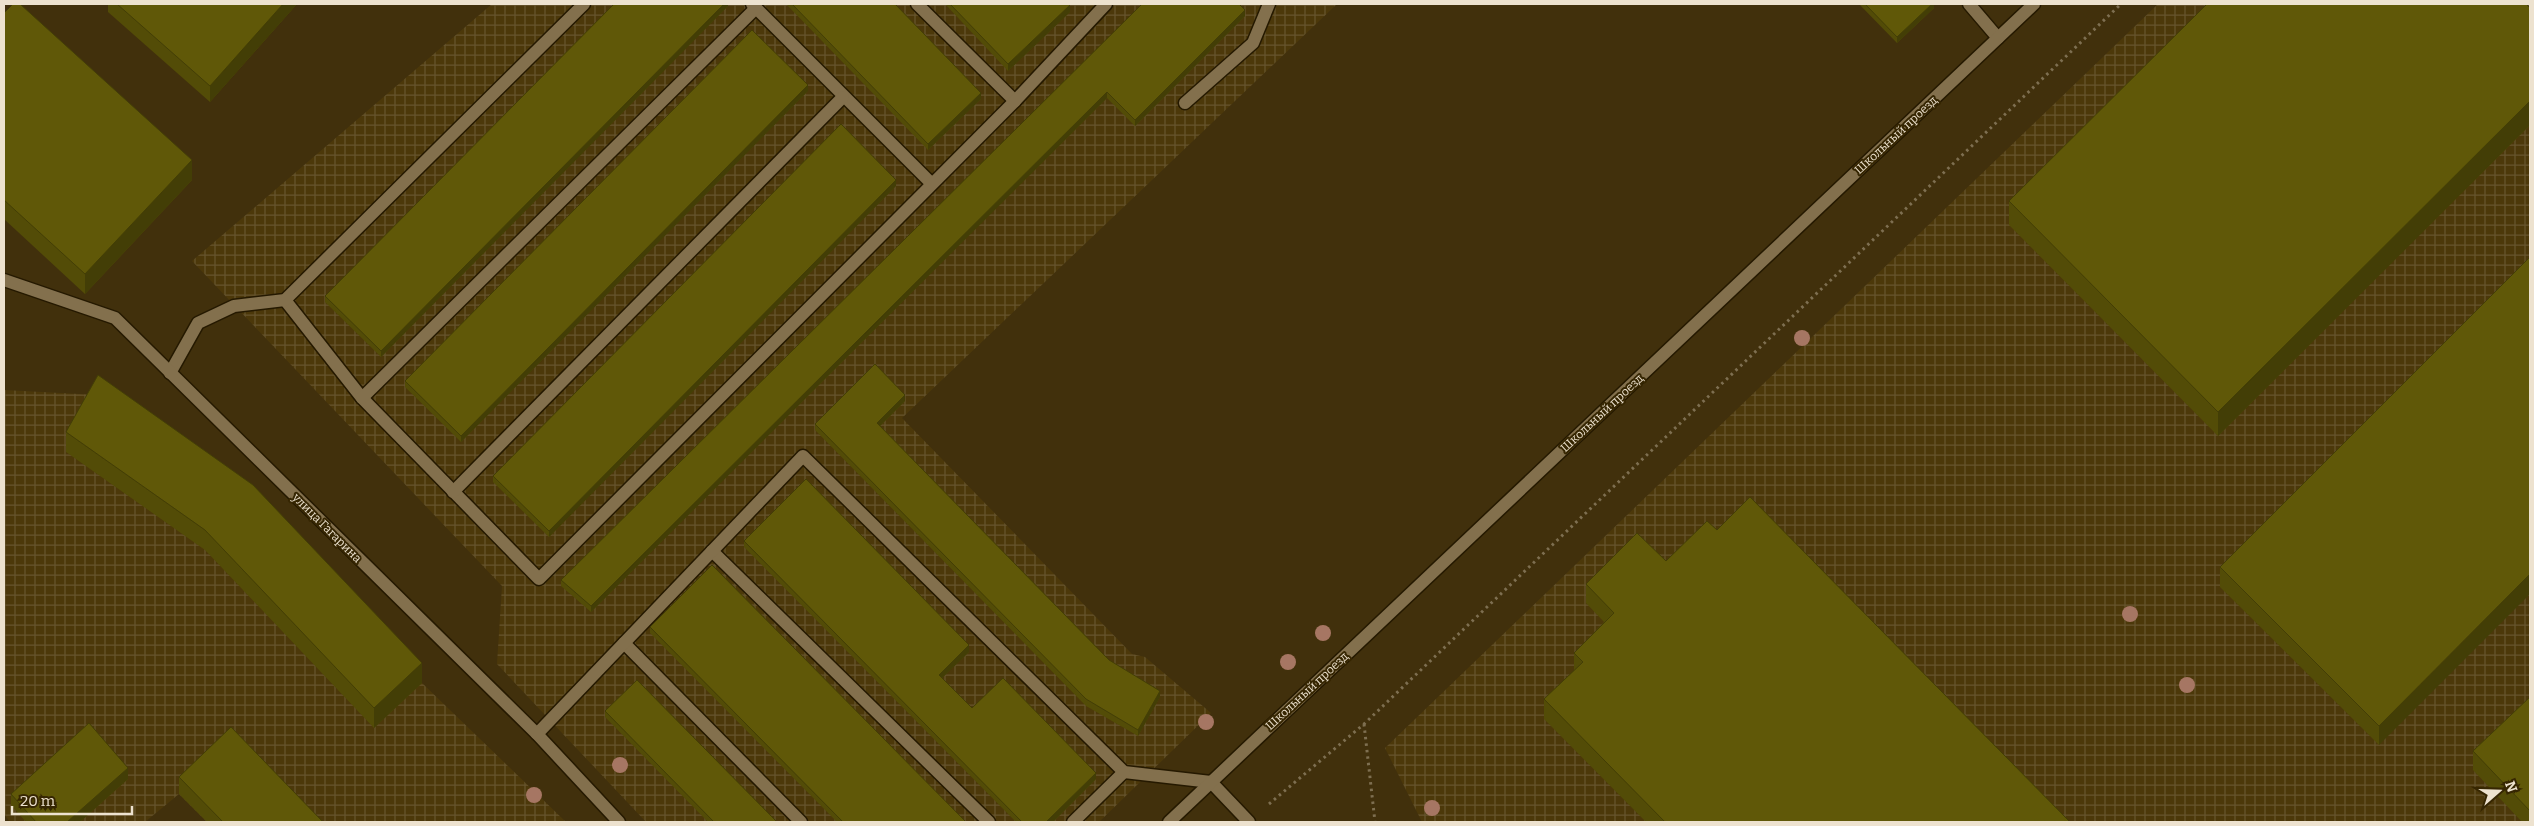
<svg xmlns="http://www.w3.org/2000/svg" width="2534" height="826" viewBox="0 0 2534 826" font-family="Bitter,serif">
	<style>
		.industrial { fill: url(#industrial-grid) }
		.lines { fill: none; stroke-linecap: round; stroke-linejoin: round }
		.service-casing { stroke: #251900; stroke-width: 15 }
		.minor-casing { stroke: #251900; stroke-width: 15 }
		.tertiary-casing { stroke: #251900; stroke-width: 15 }
		.path { stroke: #7e6f51; stroke-width: 3; stroke-dasharray: 2.5 4; stroke-linecap: butt }
		.service { stroke: #83704d; stroke-width: 12 }
		.minor { stroke: #83704d; stroke-width: 12 }
		.tertiary { stroke: #83704d; stroke-width: 12 }
		.tree { fill: #a67663 }
		.wall { fill: #534c07 }
		.shaded-wall { fill: #433e06 }
		.building { fill: #605808; stroke: #433e06 }
		.labels { text-anchor: middle; dominant-baseline: central; stroke-width: 4; stroke-linejoin: round; paint-order: stroke }
		.street-label { font-size: 12px; fill: #ede2cf; stroke: #362602 }
	</style>
	<defs>
		<pattern id="industrial-grid" width="8" height="8" patternUnits="userSpaceOnUse" patternTransform="scale(1.25)"><rect width="8" height="8" fill="#4c380a"/><path d="M0 4h8M4 0v8" fill="none" stroke="#66542d"/></pattern>
	</defs>
	<rect width="100%" height="100%" fill="#41300c"/>
	<g class="industrial">
		<path d="M 492,4 L 1337,4 L 902,418 L 1132,654 L 1145,657 L 1211,713 L 1099,822 L 646,822 L 497,664 L 502,586 L 192,261 Z"/>
		<path d="M 2158,4 L 2530,4 L 2530,822 L 1422,822 L 1385,748 Z"/>
		<path d="M 4,390 L 98,395 L 422,683 L 566,822 L 207,822 L 179,794 L 145,822 L 10,822 L 4,814 Z"/>
	</g>
	<g class="lines">
		<g class="service-casing">
			<g id="service">
				<path d="M 752,4 L 931,183"/>
				<path d="M 917,4 L 1015,101"/>
				<path d="M 1969,4 L 1998,38"/>
				<path d="M 1185,103 L 1253,43 L 1269,4"/>
				<path d="M 285,300 L 362,398 L 539,579 L 1015,101 L 1106,4"/>
				<path d="M 170,373 L 198,323 L 234,306 L 285,300 L 584,4"/>
				<path d="M 362,398 L 756,8"/>
				<path d="M 453,492 L 843,97"/>
				<path d="M 712,551 L 989,822"/>
				<path d="M 624,643 L 801,822"/>
				<path d="M 537,734 L 803,456 L 1124,772 L 1211,782 L 1249,822"/>
				<path d="M 1073,822 L 1124,772"/>
			</g>
		</g>
		<g class="minor-casing">
			<path id="minor" d="M 4,280 L 115,318 L 537,734 L 619,822"/>
		</g>
		<g class="tertiary-casing">
			<path id="tertiary" d="M 1169,822 L 2034,4"/>
		</g>
		<g class="path">
			<path d="M 1364,724 L 1375,822"/>
			<path d="M 1269,804 L 1364,724 L 2121,4"/>
		</g>
		<use href="#service" class="service"/>
		<use href="#minor" class="minor"/>
		<use href="#tertiary" class="tertiary"/>
	</g>
	<g class="tree">
		<circle cx="1802" cy="338" r="8"/>
		<circle cx="2130" cy="614" r="8"/>
		<circle cx="1323" cy="633" r="8"/>
		<circle cx="1288" cy="662" r="8"/>
		<circle cx="2187" cy="685" r="8"/>
		<circle cx="1206" cy="722" r="8"/>
		<circle cx="620" cy="765" r="8"/>
		<circle cx="534" cy="795" r="8"/>
		<circle cx="1432" cy="808" r="8"/>
	</g>
	<g class="wall">
		<path d="M 108,4 L 297,4 L 210,102 L 108,12 Z"/>
		<path d="M 728,4 L 728,6 L 381,357 L 325,302 L 325,296 Z"/>
		<path d="M 786,4 L 895,4 L 981,99 L 928,150 Z"/>
		<path d="M 945,4 L 1068,4 L 1070,12 L 1008,71 Z"/>
		<path d="M 1142,4 L 1245,16 L 1135,126 L 1107,98 L 591,612 L 561,586 L 561,580 Z"/>
		<path d="M 1859,4 L 1934,4 L 1934,8 L 1897,43 Z"/>
		<path d="M 2530,8 L 2530,125 L 2218,436 L 2009,225 L 2009,201 Z"/>
		<path d="M 4,13 L 192,180 L 85,294 L 4,219 Z"/>
		<path d="M 808,91 L 461,442 L 405,387 L 405,381 Z"/>
		<path d="M 896,186 L 549,537 L 493,482 L 493,476 Z"/>
		<path d="M 2530,257 L 2379,745 L 2220,587 L 2220,567 Z"/>
		<path d="M 905,401 L 880,426 L 1109,660 L 1160,697 L 1138,736 L 1086,706 L 815,430 L 815,424 Z"/>
		<path d="M 66,432 L 422,683 L 374,728 L 205,550 L 66,452 Z"/>
		<path d="M 1717,530 L 2070,822 L 1646,822 L 1544,719 L 1544,699 L 1574,671 L 1574,653 L 1604,622 L 1586,603 L 1586,584 L 1666,561 Z"/>
		<path d="M 744,541 L 969,652 L 942,678 L 972,708 L 1096,779 L 1053,822 L 1016,822 L 744,547 Z"/>
		<path d="M 650,627 L 966,822 L 837,822 L 650,633 Z"/>
		<path d="M 2530,697 L 2530,822 L 2522,822 L 2473,770 L 2473,751 Z"/>
		<path d="M 605,711 L 777,822 L 708,822 L 605,717 Z"/>
		<path d="M 179,777 L 323,822 L 207,822 L 179,794 Z"/>
		<path d="M 128,779 L 80,822 L 26,822 L 11,805 L 11,794 Z"/>
	</g>
	<g class="shaded-wall">
		<path d="M 283,4 L 297,4 L 210,102 L 210,86 Z"/>
		<path d="M 724,4 L 728,4 L 728,6 L 381,357 L 381,351 Z"/>
		<path d="M 1932,4 L 1934,4 L 1934,8 L 1897,43 L 1897,37 Z"/>
		<path d="M 1070,5 L 1070,12 L 1008,71 L 1008,64 Z"/>
		<path d="M 1245,10 L 1245,16 L 1135,126 L 1135,120 Z"/>
		<path d="M 808,85 L 808,91 L 461,442 L 461,436 Z"/>
		<path d="M 1107,92 L 1107,98 L 591,612 L 591,606 Z"/>
		<path d="M 981,93 L 981,99 L 928,150 L 928,144 Z"/>
		<path d="M 2530,101 L 2530,125 L 2218,436 L 2218,412 Z"/>
		<path d="M 192,160 L 192,180 L 85,294 L 85,274 Z"/>
		<path d="M 896,180 L 896,186 L 549,537 L 549,531 Z"/>
		<path d="M 905,395 L 905,401 L 877,429 L 877,423 Z"/>
		<path d="M 2530,574 L 2530,594 L 2379,745 L 2379,726 Z"/>
		<path d="M 969,645 L 969,652 L 939,681 L 939,675 Z"/>
		<path d="M 422,663 L 422,683 L 374,728 L 374,708 Z"/>
		<path d="M 1160,691 L 1160,697 L 1138,736 L 1138,730 Z"/>
		<path d="M 128,768 L 128,779 L 80,822 L 67,822 Z"/>
		<path d="M 1096,773 L 1096,779 L 1053,822 L 1046,822 Z"/>
	</g>
	<g class="building">
		<path d="M 13,4 L 20,4 L 192,160 L 85,274 L 4,200 L 4,13 Z"/>
		<path d="M 117,4 L 283,4 L 210,86 Z"/>
		<path d="M 614,4 L 724,4 L 381,351 L 325,296 Z"/>
		<path d="M 792,4 L 895,4 L 981,93 L 928,144 Z"/>
		<path d="M 950,4 L 1068,4 L 1070,5 L 1008,64 Z"/>
		<path d="M 1142,4 L 1239,4 L 1245,10 L 1135,120 L 1107,92 L 591,606 L 561,580 Z"/>
		<path d="M 1865,4 L 1932,4 L 1897,37 Z"/>
		<path d="M 2207,4 L 2526,4 L 2530,8 L 2530,101 L 2218,412 L 2009,201 Z"/>
		<path d="M 752,30 L 808,85 L 461,436 L 405,381 Z"/>
		<path d="M 841,124 L 896,180 L 549,531 L 493,476 Z"/>
		<path d="M 2530,257 L 2530,574 L 2379,726 L 2220,567 Z"/>
		<path d="M 875,364 L 905,395 L 877,423 L 1109,660 L 1160,691 L 1138,730 L 1086,699 L 815,424 Z"/>
		<path d="M 98,375 L 253,485 L 422,663 L 374,708 L 205,530 L 66,432 Z"/>
		<path d="M 806,479 L 969,645 L 939,675 L 972,708 L 1003,678 L 1096,773 L 1046,822 L 1022,822 L 744,541 Z"/>
		<path d="M 1750,497 L 2070,822 L 1665,822 L 1544,699 L 1583,662 L 1574,653 L 1614,613 L 1586,584 L 1637,533 L 1666,561 L 1707,521 L 1717,530 Z"/>
		<path d="M 712,565 L 966,822 L 843,822 L 650,627 Z"/>
		<path d="M 637,680 L 777,822 L 714,822 L 605,711 Z"/>
		<path d="M 2530,697 L 2530,811 L 2473,751 Z"/>
		<path d="M 89,723 L 128,768 L 67,822 L 36,822 L 11,794 Z"/>
		<path d="M 231,727 L 323,822 L 223,822 L 179,777 Z"/>
	</g>
	<g class="labels">
		<g class="street-label">
			<text transform="translate(1896 135) rotate(-43)">Школьный проезд</text>
			<text transform="translate(1602 413) rotate(-43)">Школьный проезд</text>
			<text transform="translate(327 528) rotate(45)">улица Гагарина</text>
			<text transform="translate(1307 691) rotate(-43)">Школьный проезд</text>
		</g>
	</g>
	<rect width="2534" height="826" fill="none" stroke="#ede2cf" stroke-width="10"/>
	<g transform="translate(2499 791) rotate(70)" stroke="#362602" stroke-width="4" paint-order="stroke">
	<path d="M0-4L9 19L0 12L-9 19Z" fill="#ede2cf"/>
	<text y="-8" font-size="14" font-weight="bold" text-anchor="middle" fill="#ede2cf">N</text>
	</g>
	<path d="M12 806v8h120v-8" fill="none" stroke="#ede2cf" stroke-width="2.5"/>
	<text x="20" y="806" font-size="15" fill="#ede2cf" stroke="#362602" stroke-width="4" paint-order="stroke">20 m</text>
</svg>
